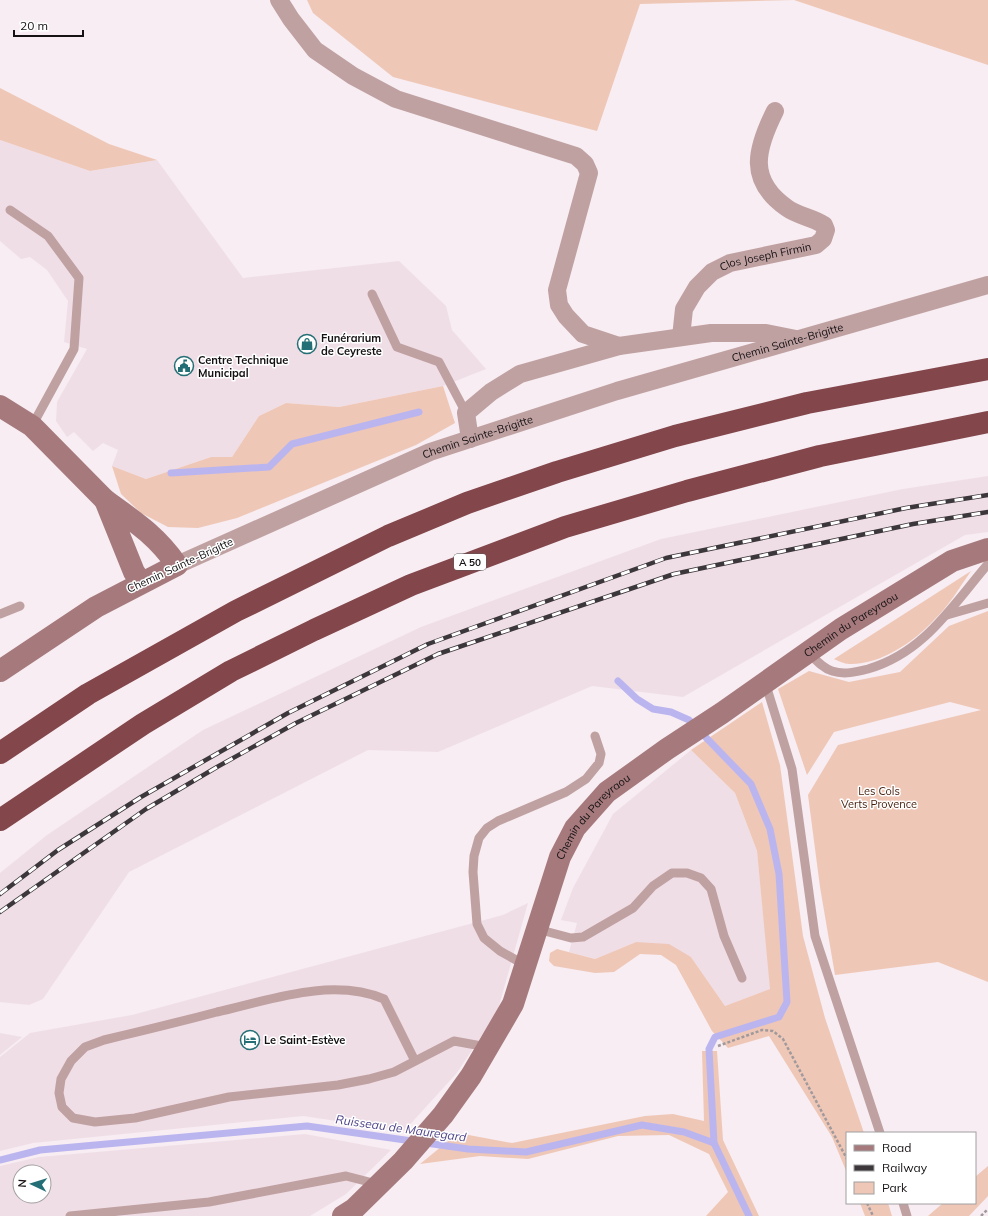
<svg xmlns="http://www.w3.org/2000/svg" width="988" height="1216" viewBox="0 0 988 1216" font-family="Mulish,sans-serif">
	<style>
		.built { fill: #f0dee7; fill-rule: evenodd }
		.green { fill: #efc7b7 }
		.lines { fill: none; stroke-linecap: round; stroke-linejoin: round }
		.stream { stroke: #bbb5ef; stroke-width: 7 }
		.path { stroke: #a19a9d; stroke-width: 2.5; stroke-dasharray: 3 2; stroke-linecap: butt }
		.lane { stroke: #c0a1a2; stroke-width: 9 }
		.street { stroke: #c0a1a2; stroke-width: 18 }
		.secondary { stroke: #a67a7d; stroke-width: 22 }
		.highway { stroke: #82464b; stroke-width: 22 }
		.rail-casing { stroke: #3c373a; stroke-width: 4.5 }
		.rail { stroke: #fff; stroke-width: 3; stroke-dasharray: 9; stroke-linecap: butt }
		.labels { text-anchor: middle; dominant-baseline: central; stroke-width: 3; stroke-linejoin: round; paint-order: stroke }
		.shield { fill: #fff; stroke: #5c595a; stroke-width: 1 }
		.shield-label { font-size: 10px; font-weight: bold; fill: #161214 }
		.street-label { font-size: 11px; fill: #161214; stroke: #fff }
		.poi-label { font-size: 11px; font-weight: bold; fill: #161214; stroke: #fff; text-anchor: start }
		.park-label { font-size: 11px; fill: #431c0a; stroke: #fff }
		.water-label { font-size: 12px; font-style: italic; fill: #4f4389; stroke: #fff }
	</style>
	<rect width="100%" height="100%" fill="#f7edf2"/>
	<g class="built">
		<path d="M 0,140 L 90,171 L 157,160 L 243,278 L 399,261 L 446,306 L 452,330 L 486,369 L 443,386 L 339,407 L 286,403 L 259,416 L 232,457 L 211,457 L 146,479 L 112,466 L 118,450 L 103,443 L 93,451 L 74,432 L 67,437 L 56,421 L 57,402 L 87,349 L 64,342 L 68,301 L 47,270 L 30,257 L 21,259 L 0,241 Z"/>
		<path d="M 988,476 L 988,532 L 965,535 L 683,697 L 592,686 L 438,752 L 368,750 L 129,872 L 43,999 L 29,1005 L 0,1002 L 0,873 L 47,835 L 203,730 L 421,627 L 661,539 L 903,489 Z"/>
		<path d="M 691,750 L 735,793 L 757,851 L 771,989 L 725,1006 L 691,957 L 636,942 L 595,959 L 569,952 L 577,923 L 561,920 L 573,888 L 613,814 Z"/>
		<path d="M 528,903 L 497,1013 L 456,1074 L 404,1131 L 303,1116 L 33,1143 L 0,1151 L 0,1057 L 30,1033 L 132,1015 L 503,915 Z"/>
		<path d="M 0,1033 L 22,1037 L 0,1055 Z"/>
		<path d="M 305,1134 L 391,1150 L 346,1194 L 310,1216 L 0,1216 L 0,1166 L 39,1157 ZM 20,1172 L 44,1172 L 44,1196 L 20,1196 Z"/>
	</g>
	<g class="green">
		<path d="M 307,0 L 988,0 L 988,65 L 794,0 L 640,4 L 597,131 L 393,77 L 313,13 Z"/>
		<path d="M 0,88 L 109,144 L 157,160 L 90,171 L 0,140 Z"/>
		<path d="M 443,386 L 455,423 L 416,445 L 237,518 L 198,528 L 168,527 L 141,513 L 121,494 L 112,466 L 146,479 L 211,457 L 232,457 L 259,416 L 286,403 L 339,407 Z"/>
		<path d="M 971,571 C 959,588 949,606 934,620 C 914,642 880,665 849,664 C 844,664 839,661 834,659 Z"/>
		<path d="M 988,611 L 988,982 L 938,962 L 835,975 L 820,887 L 808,795 L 838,745 L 981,710 L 950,702 L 834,732 L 807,775 L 778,689 L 809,671 L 849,682 L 900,672 L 949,626 Z"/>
		<path d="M 762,702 L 780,765 L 803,936 L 825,1018 L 864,1133 L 847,1133 L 847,1173 L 832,1137 L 769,1036 L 728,1048 L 712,1031 L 676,965 L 661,955 L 640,954 L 614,972 L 595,973 L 554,966 L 549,961 L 550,953 L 557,949 L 595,959 L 636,942 L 669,944 L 691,957 L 725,1006 L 770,989 L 757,851 L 735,793 L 691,750 Z"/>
		<path d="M 702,1051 L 717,1051 L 723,1140 L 759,1216 L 706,1216 L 728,1192 L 709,1154 L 669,1135 L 618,1136 L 528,1159 L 480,1156 L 420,1164 L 458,1133 L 512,1143 L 645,1116 L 673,1114 L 704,1121 Z"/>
		<path d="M 988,1166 L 988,1196 L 969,1216 L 928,1216 L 943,1203 L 975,1203 L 975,1177 Z"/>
		<path d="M 860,1203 L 888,1203 L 892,1216 L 865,1216 Z"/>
	</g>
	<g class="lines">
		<g class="stream">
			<path d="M 171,473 L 269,467 L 292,444 L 419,412"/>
			<path d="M 618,681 L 637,699 L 653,709 L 671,712 L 689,720 L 751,784 L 770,829 L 779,874 L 787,1002 L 779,1017 L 715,1037 L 709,1049 L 714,1143"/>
			<path d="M 0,1160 L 40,1150 L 307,1126 L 468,1149 L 526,1152 L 642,1125 L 684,1132 L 714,1143 L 749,1216"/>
		</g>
		<g class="path">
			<path d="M 718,1046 L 762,1030 L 773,1031 L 783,1039 L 847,1159"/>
			<path d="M 867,1203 L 873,1216"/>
			<path d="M 981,1216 L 988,1209"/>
		</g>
		<g class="lane">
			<path d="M 10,210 L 48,236 L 79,278 L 74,349 L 32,426"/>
			<path d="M 372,294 L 397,347 L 439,362 L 466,413"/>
			<path d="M 0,614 L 20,606"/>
			<path d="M 947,615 L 988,603"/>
			<path d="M 808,652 C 815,659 822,668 832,671 C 844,675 856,672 868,669 C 924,653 952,606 988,564"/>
			<path d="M 765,682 L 792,769 L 815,936 L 880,1133"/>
			<path d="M 537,929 L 571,938 L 583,937 L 633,908 L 653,886 L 672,873 L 687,873 L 701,878 L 711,889 L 724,936 L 742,978"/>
			<path d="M 525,965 L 500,951 L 484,938 L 477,924 L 473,872 L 474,856 L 479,838 L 487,828 L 498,821 L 566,792 L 586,779 L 599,763 L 601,754 L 595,736"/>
			<path d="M 415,1061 L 384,999 C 332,977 269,1000 217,1012 C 179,1022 142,1031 104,1040 L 85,1047 L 71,1061 L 61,1079 L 59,1093 L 62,1107 L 73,1118 L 95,1122 L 135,1118 L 229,1097 L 338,1085 L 369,1079 L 394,1072 L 454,1041 L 487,1047"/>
			<path d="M 903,1203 L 907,1216"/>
			<path d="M 70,1216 L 209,1202 L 346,1176 L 377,1184"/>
		</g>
		<g class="street">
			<path d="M 279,0 L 291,19 L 315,50 L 353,76 L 396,99 L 576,156 L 585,164 L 589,173 L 557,290 L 559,305 L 566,316 L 583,334 L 619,346"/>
			<path id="s1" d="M 681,337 L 684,309 L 697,287 L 712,272 L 730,263 L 816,245 L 823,239 L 826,230 L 824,225 C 812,217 798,216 787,208 C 747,180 756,149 775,111"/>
			<path d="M 470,439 L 466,413 L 491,392 L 520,374 L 619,346 L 711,333 L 766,333 L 796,339"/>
			<path id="s2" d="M 177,565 L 430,452 L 617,391 L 988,285"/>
		</g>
		<g class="secondary">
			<path d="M 0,406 L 32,426 L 105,500"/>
			<path d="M 0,671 L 96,607 L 177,565 C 156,535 134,521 105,500 L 134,572 L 141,582"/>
			<path id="s3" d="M 343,1216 L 354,1209 L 403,1161 L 443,1115 L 471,1076 L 513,1004 L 560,857 L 575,828 L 607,792 L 667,749 L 722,713 L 841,629 L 952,561 L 988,549"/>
		</g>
		<g class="highway">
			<path d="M 0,753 L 88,694 L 236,611 L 388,536 L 467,503 L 557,472 L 675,436 L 807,403 L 988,369"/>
			<path d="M 0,820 L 143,724 L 231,671 L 314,630 L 411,585 L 565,527 L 687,491 L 820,456 L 988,422"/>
		</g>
		<g class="rail-casing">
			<g id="rail">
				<path d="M 0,894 L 58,850 L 141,797 L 288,713 L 428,644 L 666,558 L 906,508 L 988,495"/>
				<path d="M 0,912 L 146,809 L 217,767 L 296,723 L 438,654 L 674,574 L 913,524 L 988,512"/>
			</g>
		</g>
		<use href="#rail" class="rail"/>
	</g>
	<defs>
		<g id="shop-ring" transform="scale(1)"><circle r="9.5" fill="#fff" stroke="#246f75" stroke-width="1.5"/><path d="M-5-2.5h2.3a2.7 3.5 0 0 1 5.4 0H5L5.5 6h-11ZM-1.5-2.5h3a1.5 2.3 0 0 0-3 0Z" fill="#246f75"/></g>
		<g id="civic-ring" transform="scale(1)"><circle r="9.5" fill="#fff" stroke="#246f75" stroke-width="1.5"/><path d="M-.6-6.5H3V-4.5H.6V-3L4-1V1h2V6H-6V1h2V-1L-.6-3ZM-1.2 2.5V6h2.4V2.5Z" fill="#246f75"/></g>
		<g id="hotel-ring" transform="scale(1)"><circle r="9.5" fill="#fff" stroke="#246f75" stroke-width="1.5"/><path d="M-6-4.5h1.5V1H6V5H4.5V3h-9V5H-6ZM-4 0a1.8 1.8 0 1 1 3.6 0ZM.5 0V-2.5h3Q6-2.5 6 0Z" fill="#246f75"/></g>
	</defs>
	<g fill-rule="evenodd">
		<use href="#shop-ring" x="307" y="344"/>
		<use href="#civic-ring" x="184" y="366"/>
		<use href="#hotel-ring" x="250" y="1040"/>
	</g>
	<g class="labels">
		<rect class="shield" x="454" y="554" width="32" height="16" rx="3"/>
		<g class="shield-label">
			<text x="470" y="562">A 50</text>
		</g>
		<g class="street-label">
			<text stroke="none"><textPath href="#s1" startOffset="131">Clos Joseph Firmin</textPath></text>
			<text stroke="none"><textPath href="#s2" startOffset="651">Chemin Sainte-Brigitte</textPath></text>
			<text stroke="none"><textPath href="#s2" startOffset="327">Chemin Sainte-Brigitte</textPath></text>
			<text transform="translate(180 565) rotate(-25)">Chemin Sainte-Brigitte</text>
			<text stroke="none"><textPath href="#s3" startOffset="805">Chemin du Pareyraou</textPath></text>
			<text stroke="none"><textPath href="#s3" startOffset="481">Chemin du Pareyraou</textPath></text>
		</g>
		<g class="poi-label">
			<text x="321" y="338">Funérarium<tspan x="321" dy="13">de Ceyreste</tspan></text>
			<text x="198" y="360">Centre Technique<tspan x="198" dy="13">Municipal</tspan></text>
			<text x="264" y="1040">Le Saint-Estève</text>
		</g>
		<g class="park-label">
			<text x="879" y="791">Les Cols<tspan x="879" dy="13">Verts Provence</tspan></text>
		</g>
		<g class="water-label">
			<text transform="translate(401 1128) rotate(8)">Ruisseau de Mauregard</text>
		</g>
	</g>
	<rect x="846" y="1132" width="130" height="72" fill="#ffffff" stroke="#a2a0a1"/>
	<rect x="854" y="1145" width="20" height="6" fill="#a67a7d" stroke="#a2a0a1"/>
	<text x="882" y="1152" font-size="12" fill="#161214">Road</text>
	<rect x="854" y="1165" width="20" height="6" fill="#3c373a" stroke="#a2a0a1"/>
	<text x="882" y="1172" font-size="12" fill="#161214">Railway</text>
	<rect x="854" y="1182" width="20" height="12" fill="#efc7b7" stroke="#a2a0a1"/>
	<text x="882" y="1192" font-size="12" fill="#161214">Park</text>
	<g transform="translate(32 1184) rotate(274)"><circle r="19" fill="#ffffff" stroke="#a2a0a1"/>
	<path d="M0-3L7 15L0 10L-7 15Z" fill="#246f75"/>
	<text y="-6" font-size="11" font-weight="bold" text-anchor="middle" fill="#161214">N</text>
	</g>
	<path d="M14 30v6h69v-6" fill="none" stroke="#161214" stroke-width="2"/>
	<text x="20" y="30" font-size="12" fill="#161214" stroke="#ffffff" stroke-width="3" paint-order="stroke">20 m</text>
</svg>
